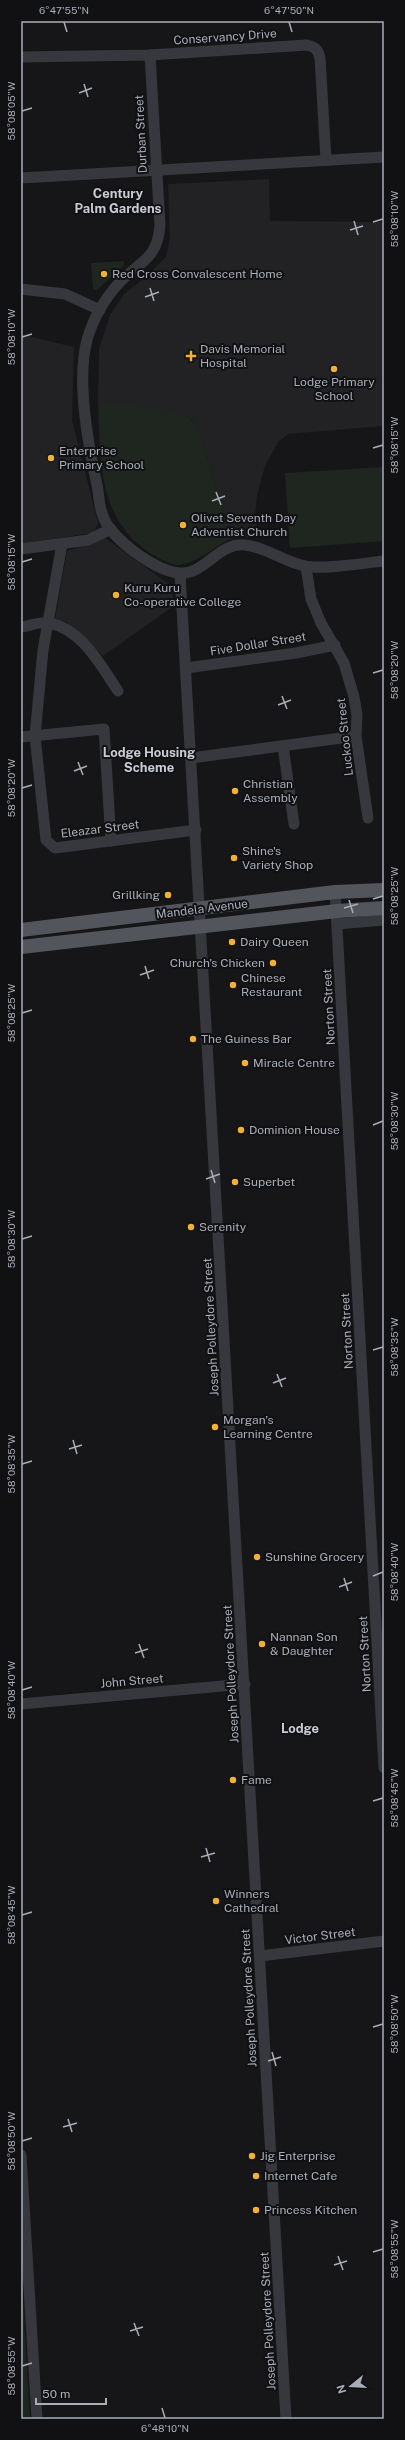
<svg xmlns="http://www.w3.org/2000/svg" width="405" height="2440" viewBox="0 0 405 2440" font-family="'Public Sans',sans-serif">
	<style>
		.built { fill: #222225 }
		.green { fill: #1e261f }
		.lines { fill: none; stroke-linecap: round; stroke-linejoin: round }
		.minor { stroke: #37383d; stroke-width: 11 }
		.major { stroke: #53555c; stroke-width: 14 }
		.ticks { fill: none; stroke: #a8adb8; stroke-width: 1.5 }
		.poi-dot { fill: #f2b134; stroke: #111113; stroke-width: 1.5 }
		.labels { text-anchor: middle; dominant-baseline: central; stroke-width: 4; stroke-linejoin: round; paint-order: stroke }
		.street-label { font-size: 12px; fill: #a8adb8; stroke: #111113 }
		.poi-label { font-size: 12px; fill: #a8adb8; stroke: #111113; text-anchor: start }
		.neighbourhood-label { font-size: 13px; font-weight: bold; fill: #c9ccd4; stroke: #111113 }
		.neatline { fill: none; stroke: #a8adb8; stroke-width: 1.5 }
		.ticks-label { font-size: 10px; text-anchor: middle; fill: #a8adb8 }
	</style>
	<rect width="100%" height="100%" fill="#161618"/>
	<g class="built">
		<path d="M 269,179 L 270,221 L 384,222 L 384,426 L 288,434 L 278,442 L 265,466 L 257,495 L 255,516 L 259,537 L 232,538 L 200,434 L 192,420 L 160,409 L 98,402 L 99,349 L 110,315 L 124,294 L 147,276 L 166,257 L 170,238 L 168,184 Z"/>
		<path d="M 28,336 L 74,347 L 72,420 L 98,523 L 95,530 L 90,533 L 21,544 L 21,337 Z"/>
		<path d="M 105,538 L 170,585 L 175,605 L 103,656 L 66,622 L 55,619 L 67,551 Z"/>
	</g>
	<g class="green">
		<path d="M 124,261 L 124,265 L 97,290 L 93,289 L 91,263 Z"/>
		<path d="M 98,402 C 119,404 178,405 192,421 C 195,424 198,430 200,434 L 232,538 C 215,547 197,563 178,565 C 169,565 157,557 150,553 C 96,517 101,460 98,402 Z"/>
		<path d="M 384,467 L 384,541 L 290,548 L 285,473 Z"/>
		<path d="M 21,2265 L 30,2419 L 21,2419 Z"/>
	</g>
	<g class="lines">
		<g class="minor">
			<path d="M 150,55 L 160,226 C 157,260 140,261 120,282 C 105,298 93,319 87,340 C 76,381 88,444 97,485 C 99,495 99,507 103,516 C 110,538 156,572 180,573 C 204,575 219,542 245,545 C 266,547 284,562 305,566 C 324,570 363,563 384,561"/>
			<path d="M 21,57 L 150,55 L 307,45 C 315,47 318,49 320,58 L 326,160"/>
			<path d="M 21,178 L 384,157"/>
			<path d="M 21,289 L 65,294 L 100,310"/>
			<path d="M 62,544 L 43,650 L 35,736 L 46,840 L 55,848 L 196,830"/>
			<path d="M 21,549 L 88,540 L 111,529"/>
			<path d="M 306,567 L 311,599 L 321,623 L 344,663 L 354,697 L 357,715 L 356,736 L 368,818"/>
			<path d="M 180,574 L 286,2419"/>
			<path d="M 21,627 C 29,626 41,621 49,623 C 82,629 101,666 118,691"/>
			<path d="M 186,668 L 296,653 L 335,645"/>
			<path d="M 21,737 L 104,729 L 111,841"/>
			<path d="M 283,746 L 294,824"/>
			<path d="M 191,758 L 356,736"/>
			<path d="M 335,892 L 384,1768"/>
			<path d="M 337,924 L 384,920"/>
			<path d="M 21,1704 L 245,1684"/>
			<path d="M 260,1956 L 384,1941"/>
			<path d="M 21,2155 L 37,2419"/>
		</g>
		<g class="major">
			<path d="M 21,930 L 335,892 L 384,890"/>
			<path d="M 21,947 L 337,911 L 384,908"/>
		</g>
	</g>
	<path class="ticks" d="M 64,22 L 67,32M 289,22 L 292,32M 84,84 L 88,97M 79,93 L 92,88M 22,111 L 32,108M 354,221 L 358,235M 373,222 L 383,219M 350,230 L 363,226M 150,288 L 154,301M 145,297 L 159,292M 22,337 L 32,334M 373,448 L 383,445M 216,492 L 221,505M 212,501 L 225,496M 22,562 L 32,559M 373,673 L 383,670M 282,696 L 287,709M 278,705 L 291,700M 78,762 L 83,775M 74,771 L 87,766M 22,788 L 32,785M 373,899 L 383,896M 349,900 L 353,913M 344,908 L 358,904M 145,966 L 149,979M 140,975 L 154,970M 22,1013 L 32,1010M 373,1125 L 383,1121M 211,1170 L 215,1183M 206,1179 L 220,1174M 22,1239 L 32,1236M 373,1350 L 383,1347M 277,1374 L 282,1387M 273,1383 L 286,1378M 73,1440 L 77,1454M 69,1449 L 82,1445M 22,1464 L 32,1461M 373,1576 L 383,1572M 344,1578 L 348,1591M 339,1587 L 352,1582M 139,1644 L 144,1658M 135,1653 L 148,1649M 22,1690 L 32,1687M 373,1801 L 383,1798M 206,1848 L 210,1862M 201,1857 L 215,1853M 22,1915 L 32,1912M 373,2027 L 383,2024M 272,2052 L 276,2066M 268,2061 L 281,2057M 68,2119 L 72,2132M 63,2127 L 77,2123M 22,2141 L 32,2138M 373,2252 L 383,2249M 338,2256 L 343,2270M 334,2265 L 347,2261M 134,2323 L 139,2336M 130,2331 L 143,2327M 22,2366 L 32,2363M 162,2408 L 165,2418"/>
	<g class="poi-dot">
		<circle cx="104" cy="274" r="4"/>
		<path d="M189 350h4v4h4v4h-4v4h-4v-4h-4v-4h4z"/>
		<circle cx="334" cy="369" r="4"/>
		<circle cx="51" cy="458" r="4"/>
		<circle cx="183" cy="525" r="4"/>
		<circle cx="116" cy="595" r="4"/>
		<circle cx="235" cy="791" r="4"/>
		<circle cx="234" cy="858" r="4"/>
		<circle cx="168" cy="895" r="4"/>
		<circle cx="232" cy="942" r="4"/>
		<circle cx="273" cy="963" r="4"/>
		<circle cx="233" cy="985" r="4"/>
		<circle cx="193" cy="1039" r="4"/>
		<circle cx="245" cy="1063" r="4"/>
		<circle cx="241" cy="1130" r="4"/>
		<circle cx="235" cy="1182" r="4"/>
		<circle cx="191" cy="1227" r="4"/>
		<circle cx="215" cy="1427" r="4"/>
		<circle cx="257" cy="1557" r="4"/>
		<circle cx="262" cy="1644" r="4"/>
		<circle cx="233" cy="1780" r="4"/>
		<circle cx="216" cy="1901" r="4"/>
		<circle cx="252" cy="2156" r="4"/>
		<circle cx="256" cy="2176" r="4"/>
		<circle cx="256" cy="2210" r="4"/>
	</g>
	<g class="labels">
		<g class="street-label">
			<text transform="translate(225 37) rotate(-4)">Conservancy Drive</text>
			<text transform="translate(141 134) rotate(-93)">Durban Street</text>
			<text transform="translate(258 644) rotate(-9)">Five Dollar Street</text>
			<text transform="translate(345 737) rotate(-96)">Luckoo Street</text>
			<text transform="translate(100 829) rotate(-7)">Eleazar Street</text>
			<text transform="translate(202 909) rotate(-7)">Mandela Avenue</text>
			<text transform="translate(329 1007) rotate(-93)">Norton Street</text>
			<text transform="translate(211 1327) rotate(-93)">Joseph Polleydore Street</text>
			<text transform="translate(347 1331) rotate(-93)">Norton Street</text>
			<text transform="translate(365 1654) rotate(-93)">Norton Street</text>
			<text transform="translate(231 1674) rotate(-93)">Joseph Polleydore Street</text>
			<text transform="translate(132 1681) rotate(-5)">John Street</text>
			<text transform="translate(320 1936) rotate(-7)">Victor Street</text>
			<text transform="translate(249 1998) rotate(-93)">Joseph Polleydore Street</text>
			<text transform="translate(268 2321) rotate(-93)">Joseph Polleydore Street</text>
		</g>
		<g class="poi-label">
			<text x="112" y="274">Red Cross Convalescent Home</text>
			<text x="200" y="349">Davis Memorial<tspan x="200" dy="14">Hospital</tspan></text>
			<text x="334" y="382" text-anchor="middle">Lodge Primary<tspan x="334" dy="14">School</tspan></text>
			<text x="59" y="451">Enterprise<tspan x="59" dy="14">Primary School</tspan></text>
			<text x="191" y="518">Olivet Seventh Day<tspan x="191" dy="14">Adventist Church</tspan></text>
			<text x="124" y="588">Kuru Kuru<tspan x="124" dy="14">Co-operative College</tspan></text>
			<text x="243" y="784">Christian<tspan x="243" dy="14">Assembly</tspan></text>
			<text x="242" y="851">Shine's<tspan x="242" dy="14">Variety Shop</tspan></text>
			<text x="160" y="895" text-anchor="end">Grillking</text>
			<text x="240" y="942">Dairy Queen</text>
			<text x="265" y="963" text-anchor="end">Church's Chicken</text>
			<text x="241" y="978">Chinese<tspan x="241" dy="14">Restaurant</tspan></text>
			<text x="201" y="1039">The Guiness Bar</text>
			<text x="253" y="1063">Miracle Centre</text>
			<text x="249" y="1130">Dominion House</text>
			<text x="243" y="1182">Superbet</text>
			<text x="199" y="1227">Serenity</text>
			<text x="223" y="1420">Morgan’s<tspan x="223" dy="14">Learning Centre</tspan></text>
			<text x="265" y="1557">Sunshine Grocery</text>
			<text x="270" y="1637">Nannan Son<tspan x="270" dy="14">&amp; Daughter</tspan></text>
			<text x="241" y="1780">Fame</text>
			<text x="224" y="1894">Winners<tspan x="224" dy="14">Cathedral</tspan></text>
			<text x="260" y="2156">Jig Enterprise</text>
			<text x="264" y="2176">Internet Cafe</text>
			<text x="264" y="2210">Princess Kitchen</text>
		</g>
		<g class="neighbourhood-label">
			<text x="118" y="193">Century<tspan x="118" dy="15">Palm Gardens</tspan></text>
			<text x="149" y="752">Lodge Housing<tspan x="149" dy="15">Scheme</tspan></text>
			<text x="300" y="1728">Lodge</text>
		</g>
	</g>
	<rect width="405" height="2440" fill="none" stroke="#111113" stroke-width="44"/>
	<g transform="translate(351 2386) rotate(252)" stroke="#111113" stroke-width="3" paint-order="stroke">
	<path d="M0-3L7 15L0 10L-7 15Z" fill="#a8adb8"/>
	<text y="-6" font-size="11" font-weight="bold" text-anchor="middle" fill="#a8adb8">N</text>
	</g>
	<path d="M36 2398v6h70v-6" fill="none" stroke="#a8adb8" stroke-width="2"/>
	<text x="42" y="2398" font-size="12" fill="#a8adb8" stroke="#111113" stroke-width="3" paint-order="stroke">50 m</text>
	<rect x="22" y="22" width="361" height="2396" class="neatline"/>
	<g class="ticks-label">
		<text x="64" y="14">6°47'55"N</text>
		<text x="289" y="14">6°47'50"N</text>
		<text transform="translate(11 111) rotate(-90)" y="4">58°08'05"W</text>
		<text transform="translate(394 219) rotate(-90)" y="4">58°08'10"W</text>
		<text transform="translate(11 337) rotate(-90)" y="4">58°08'10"W</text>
		<text transform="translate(394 445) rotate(-90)" y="4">58°08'15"W</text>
		<text transform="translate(11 562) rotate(-90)" y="4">58°08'15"W</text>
		<text transform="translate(394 670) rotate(-90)" y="4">58°08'20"W</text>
		<text transform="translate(11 788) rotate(-90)" y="4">58°08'20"W</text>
		<text transform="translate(394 896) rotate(-90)" y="4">58°08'25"W</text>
		<text transform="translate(11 1013) rotate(-90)" y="4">58°08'25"W</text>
		<text transform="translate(394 1121) rotate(-90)" y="4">58°08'30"W</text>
		<text transform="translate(11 1239) rotate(-90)" y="4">58°08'30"W</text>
		<text transform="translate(394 1347) rotate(-90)" y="4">58°08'35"W</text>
		<text transform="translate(11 1464) rotate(-90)" y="4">58°08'35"W</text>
		<text transform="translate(394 1572) rotate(-90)" y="4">58°08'40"W</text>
		<text transform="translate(11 1690) rotate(-90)" y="4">58°08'40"W</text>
		<text transform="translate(394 1798) rotate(-90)" y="4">58°08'45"W</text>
		<text transform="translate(11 1915) rotate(-90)" y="4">58°08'45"W</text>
		<text transform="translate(394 2024) rotate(-90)" y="4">58°08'50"W</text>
		<text transform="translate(11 2141) rotate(-90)" y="4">58°08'50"W</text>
		<text transform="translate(394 2249) rotate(-90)" y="4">58°08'55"W</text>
		<text transform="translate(11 2366) rotate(-90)" y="4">58°08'55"W</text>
		<text x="165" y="2432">6°48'10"N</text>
	</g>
</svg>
